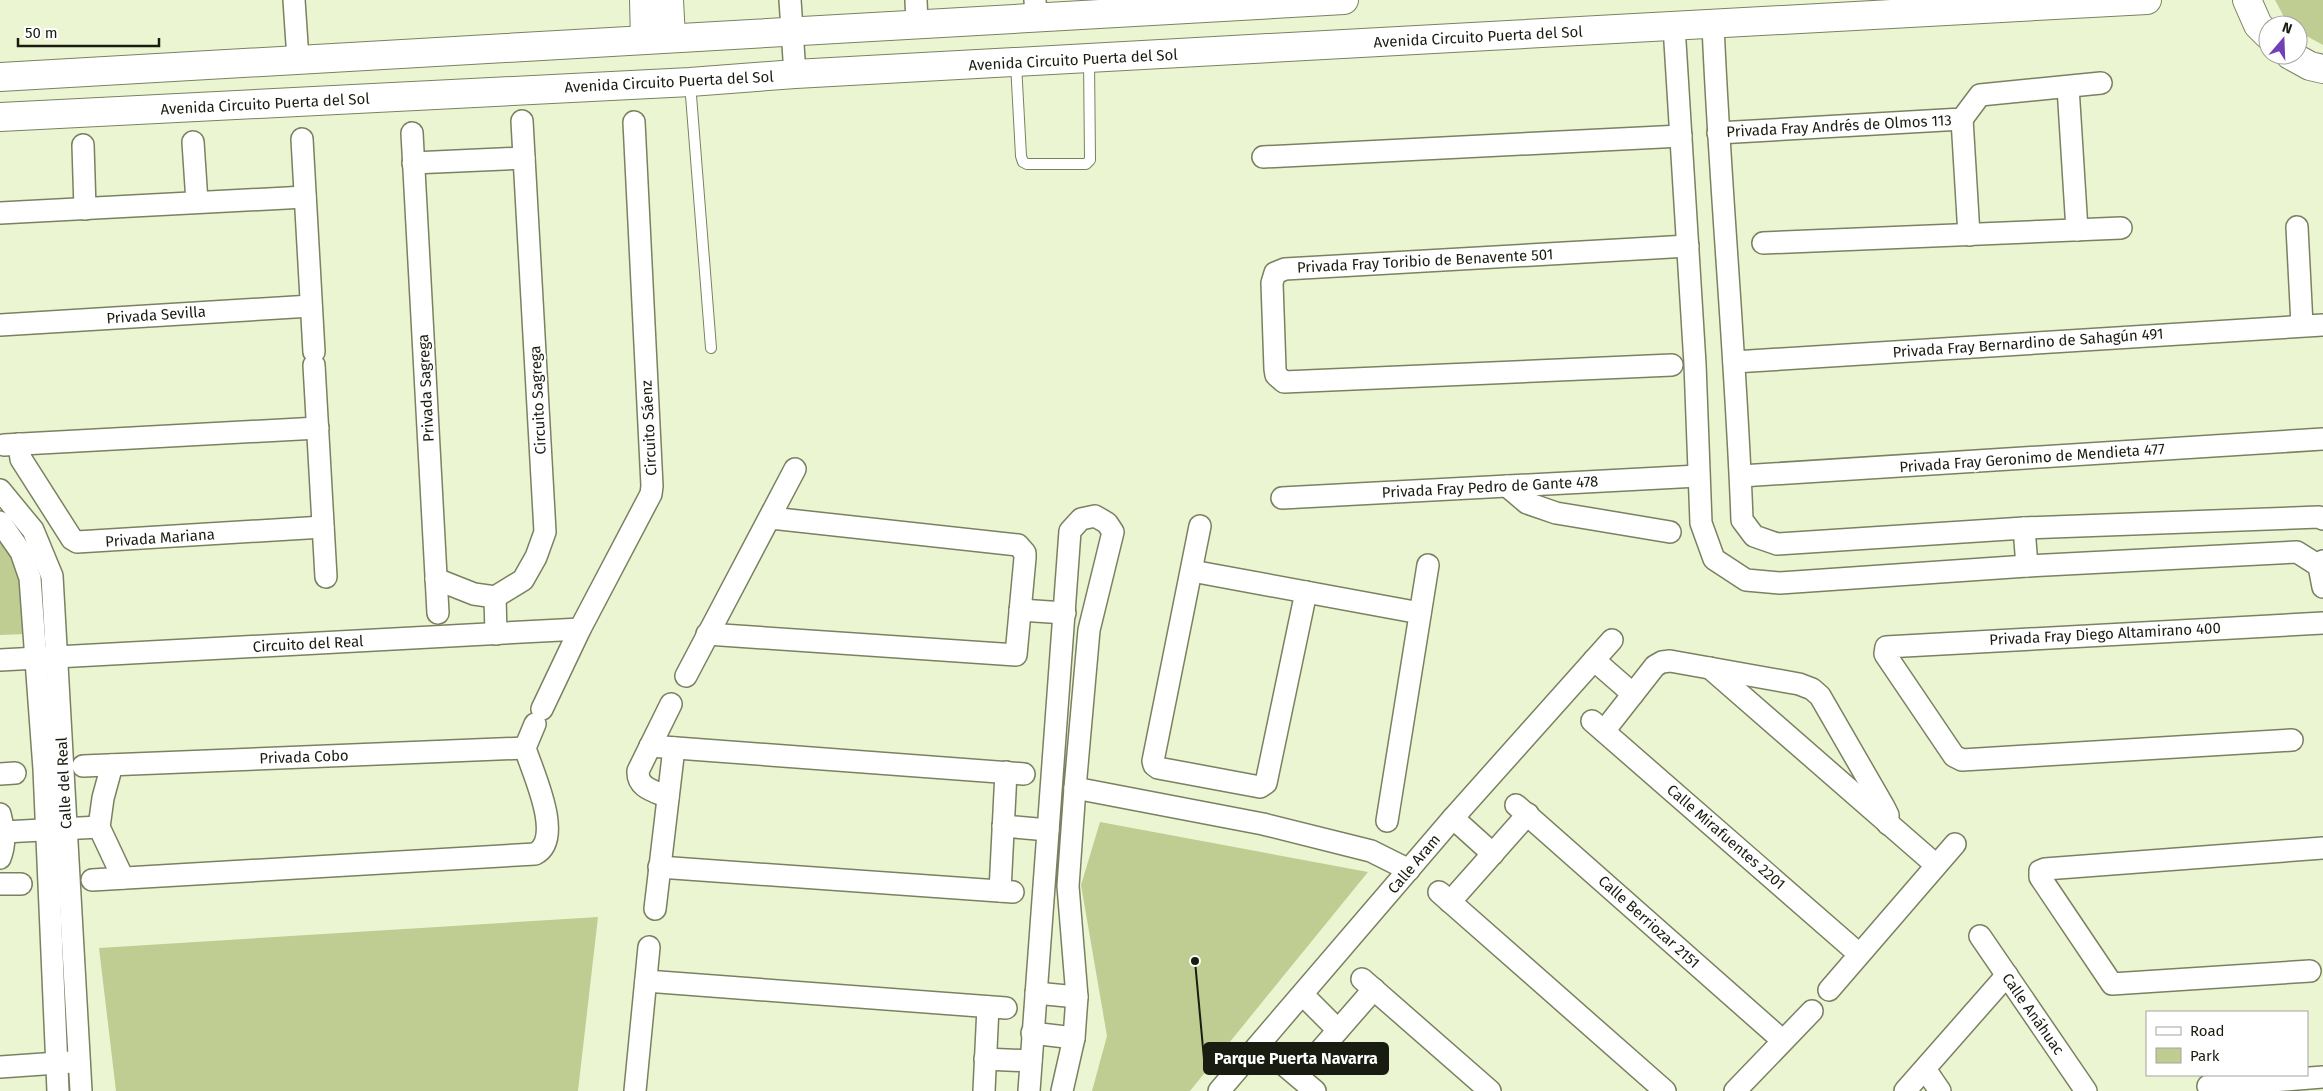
<svg xmlns="http://www.w3.org/2000/svg" width="2323" height="1091" viewBox="0 0 2323 1091" font-family="'Fira Sans',sans-serif">
	<style>
		.green { fill: #bfcd93 }
		.lines { fill: none; stroke-linecap: round; stroke-linejoin: round }
		.lane-casing { stroke: #798161; stroke-width: 12 }
		.street-casing { stroke: #798161; stroke-width: 24 }
		.secondary-casing { stroke: #798161; stroke-width: 30 }
		.lane { stroke: #fff; stroke-width: 10 }
		.street { stroke: #fff; stroke-width: 21 }
		.secondary { stroke: #fff; stroke-width: 28 }
		.labels { text-anchor: middle; dominant-baseline: central; stroke-width: 4.5; stroke-linejoin: round; paint-order: stroke }
		.street-label { font-size: 15px; fill: #191c10; stroke: #fff }
		.leader { fill: none; stroke: #191c10; stroke-width: 2 }
		.callout-dot { fill: #191c10; stroke: #fff; stroke-width: 2 }
		.callout { fill: #191c10; stroke: #191c10; stroke-width: 2 }
		.callout-label { font-size: 16px; text-anchor: middle; font-weight: bold; fill: #fff }
	</style>
	<rect width="100%" height="100%" fill="#ecf5d2"/>
	<g class="green">
		<path d="M 2275,0 L 2323,0 L 2323,45 L 2301,33 L 2298,31 L 2298,25 L 2292,25 L 2283,15 Z"/>
		<path d="M 0,538 L 14,561 L 20,577 L 26,634 L 0,635 Z"/>
		<path d="M 1100,822 L 1368,872 L 1190,1091 L 1092,1091 L 1107,1036 L 1081,885 Z"/>
		<path d="M 598,917 L 578,1091 L 116,1091 L 99,948 Z"/>
	</g>
	<g class="lines">
		<g class="lane-casing">
			<g id="lane">
				<path d="M 1016,64 L 1021,156 L 1023,162 L 1027,164 L 1086,164 L 1090,160 L 1089,60"/>
				<path d="M 690,83 L 711,348"/>
			</g>
		</g>
		<g class="street-casing">
			<g id="street">
				<path d="M 294,0 L 298,59"/>
				<path d="M 790,0 L 795,74"/>
				<path d="M 916,0 L 917,24"/>
				<path d="M 1035,0 L 1036,18"/>
				<path d="M 1713,25 C 1720,190 1736,355 1742,520 L 1754,536 L 1777,544 L 2024,528 L 2319,517 L 2323,519"/>
				<path d="M 1674,26 L 1695,364 L 1701,523 L 1714,559 L 1746,580 L 1780,583 L 2027,566 L 2297,552 L 2319,566"/>
				<path d="M 2068,87 L 2077,230"/>
				<path d="M 1962,119 L 1969,235"/>
				<path d="M 412,133 L 438,613"/>
				<path d="M 1718,133 L 1962,119 L 1980,95 L 2101,83"/>
				<path d="M 302,139 L 314,352"/>
				<path d="M 193,142 L 197,202"/>
				<path d="M 83,145 L 85,209"/>
				<path d="M 1263,157 L 1681,136"/>
				<path d="M 413,163 L 524,158"/>
				<path d="M 0,213 L 305,197"/>
				<path d="M 2297,227 L 2302,325"/>
				<path d="M 1763,243 L 2121,228"/>
				<path d="M 0,325 L 311,306"/>
				<path d="M 1734,362 L 2323,325"/>
				<path d="M 314,365 L 326,577"/>
				<path d="M 1672,365 L 1284,382 L 1276,375 L 1275,369 L 1272,283 L 1275,273 L 1285,269 L 1688,246"/>
				<path d="M 19,444 L 21,459 L 72,539 L 77,542 L 323,527"/>
				<path d="M 4,445 L 318,428"/>
				<path d="M 1741,476 L 2323,439"/>
				<path d="M 1507,486 L 1527,503 L 1556,513 L 1670,532"/>
				<path d="M 0,490 L 33,530 L 52,576 L 81,1091"/>
				<path d="M 1282,498 L 1698,476"/>
				<path d="M 0,522 L 21,552 L 30,578 L 44,769 L 58,1091"/>
				<path d="M 1200,526 L 1153,761 L 1154,765 L 1158,768 L 1260,787 L 1266,783 L 1306,592"/>
				<path d="M 2024,528 L 2027,566"/>
				<path d="M 2323,561 L 2319,566 L 2323,587"/>
				<path d="M 1192,571 L 1420,613"/>
				<path d="M 436,579 L 474,594 L 495,597 L 523,580 L 536,557 L 545,532 L 522,121"/>
				<path d="M 495,597 L 496,634"/>
				<path d="M 1020,610 L 1065,613"/>
				<path d="M 707,634 L 1016,655 L 1025,558 L 1025,553 L 1018,545 L 771,518"/>
				<path d="M 0,660 L 580,629"/>
				<path d="M 1594,660 L 1633,694"/>
				<path d="M 1710,668 L 1936,865"/>
				<path d="M 686,676 L 795,469"/>
				<path d="M 542,709 L 580,629 L 651,494 L 652,486 L 634,122"/>
				<path d="M 1592,721 L 1859,954"/>
				<path d="M 1604,731 L 1655,666 L 1662,662 L 1670,661 L 1799,684 L 1812,689 L 1820,696 L 1884,807 L 1888,815 L 1888,824"/>
				<path d="M 2292,740 L 1962,760 L 1954,756 L 1885,654 L 1886,647 L 2323,623"/>
				<path d="M 650,746 L 1024,774"/>
				<path d="M 112,765 L 103,798 L 99,827 L 123,878"/>
				<path d="M 83,766 L 525,748"/>
				<path d="M 0,774 L 15,773"/>
				<path d="M 1075,788 L 1263,824 L 1371,851 L 1409,870"/>
				<path d="M 668,797 C 654,791 637,788 638,771 L 671,704"/>
				<path d="M 1516,805 L 1782,1040"/>
				<path d="M 0,814 C 4,830 6,843 0,858"/>
				<path d="M 1453,818 L 1493,854"/>
				<path d="M 1387,821 L 1428,565"/>
				<path d="M 1003,826 L 1048,830"/>
				<path d="M 4,832 L 99,827"/>
				<path d="M 659,867 L 1013,892"/>
				<path d="M 92,880 L 535,854 C 565,839 532,771 525,748 L 535,724"/>
				<path d="M 0,884 L 21,884"/>
				<path d="M 1000,891 L 1006,772"/>
				<path d="M 1439,892 L 1665,1091"/>
				<path d="M 1450,902 L 1528,814"/>
				<path d="M 655,909 L 674,748"/>
				<path d="M 1980,936 L 2086,1091"/>
				<path d="M 2310,971 L 2112,984 L 2040,877 L 2040,871 L 2045,869 L 2323,848"/>
				<path d="M 1362,979 L 1490,1091"/>
				<path d="M 646,981 L 1006,1008"/>
				<path d="M 1829,990 L 1955,844"/>
				<path d="M 1036,993 L 1077,997"/>
				<path d="M 1303,995 L 1338,1030"/>
				<path d="M 1032,1033 L 1074,1038"/>
				<path d="M 985,1059 L 1031,1061"/>
				<path d="M 1283,1064 L 1315,1091"/>
				<path d="M 0,1067 L 72,1062"/>
				<path d="M 1925,1069 L 1940,1091"/>
				<path d="M 1298,1076 L 1374,989"/>
				<path d="M 2208,1086 L 2323,1077"/>
				<path d="M 635,1091 L 649,947"/>
				<path d="M 984,1091 L 988,1007"/>
				<path d="M 1029,1091 L 1070,531 L 1081,519 L 1095,516 L 1107,523 L 1113,532 L 1089,630 L 1075,788 L 1068,886 L 1077,997 L 1074,1038 L 1062,1091"/>
				<path d="M 1219,1091 L 1453,818 L 1612,640"/>
				<path d="M 1735,1091 L 1812,1011"/>
				<path d="M 1905,1091 L 2007,975"/>
			</g>
		</g>
		<g class="secondary-casing">
			<g id="secondary">
				<path d="M 644,0 L 645,40"/>
				<path d="M 669,0 L 671,38"/>
				<path d="M 2247,0 L 2258,25 L 2268,35"/>
				<path d="M 2290,55 L 2310,66 L 2323,69"/>
				<path d="M 0,77 L 1344,0"/>
				<path d="M 0,117 L 690,82 L 795,74 L 2147,0"/>
			</g>
		</g>
		<use href="#lane" class="lane"/>
		<use href="#street" class="street"/>
		<use href="#secondary" class="secondary"/>
	</g>
	<g class="labels">
		<g class="street-label">
			<text transform="translate(1478 37) rotate(-3)">Avenida Circuito Puerta del Sol</text>
			<text transform="translate(1073 60) rotate(-3)">Avenida Circuito Puerta del Sol</text>
			<text transform="translate(669 82) rotate(-3)">Avenida Circuito Puerta del Sol</text>
			<text transform="translate(265 104) rotate(-3)">Avenida Circuito Puerta del Sol</text>
			<text transform="translate(1839 126) rotate(-3)">Privada Fray Andrés de Olmos 113</text>
			<text transform="translate(1425 261) rotate(-3)">Privada Fray Toribio de Benavente 501</text>
			<text transform="translate(156 315) rotate(-4)">Privada Sevilla</text>
			<text transform="translate(2028 343) rotate(-4)">Privada Fray Bernardino de Sahagún 491</text>
			<text transform="translate(426 388) rotate(-93)">Privada Sagrega</text>
			<text transform="translate(538 400) rotate(-93)">Circuito Sagrega</text>
			<text transform="translate(649 428) rotate(-93)">Circuito Sáenz</text>
			<text transform="translate(2032 458) rotate(-4)">Privada Fray Geronimo de Mendieta 477</text>
			<text transform="translate(1490 487) rotate(-3)">Privada Fray Pedro de Gante 478</text>
			<text transform="translate(160 538) rotate(-4)">Privada Mariana</text>
			<text transform="translate(2105 634) rotate(-3)">Privada Fray Diego Altamirano 400</text>
			<text transform="translate(308 644) rotate(-3)">Circuito del Real</text>
			<text transform="translate(304 757) rotate(-2)">Privada Cobo</text>
			<text transform="translate(64 783) rotate(-93)">Calle del Real</text>
			<text transform="translate(1726 837) rotate(41)">Calle Mirafuentes 2201</text>
			<text transform="translate(1414 864) rotate(-50)">Calle Aram</text>
			<text transform="translate(1649 922) rotate(42)">Calle Berriozar 2151</text>
			<text transform="translate(2033 1014) rotate(55)">Calle Anáhuac</text>
		</g>
	</g>
	<path class="leader" d="M1195 961L1204 1059"/>
	<circle class="callout-dot" cx="1195" cy="961" r="5"/>
	<rect class="callout" x="1204" y="1043" width="184" height="31" rx="5"/>
	<g class="callout-label">
		<text x="1296" y="1064">Parque Puerta Navarra</text>
	</g>
	<rect x="2146" y="1011" width="162" height="65" fill="#ffffff" stroke="#a3a49f"/>
	<rect x="2156" y="1027" width="25" height="8" fill="#ffffff" stroke="#a3a49f"/>
	<text x="2190" y="1036" font-size="15" fill="#191c10">Road</text>
	<rect x="2156" y="1048" width="25" height="15" fill="#bfcd93" stroke="#a3a49f"/>
	<text x="2190" y="1061" font-size="15" fill="#191c10">Park</text>
	<g transform="translate(2283 40) rotate(19)"><circle r="24" fill="#ffffff" stroke="#a3a49f"/>
	<path d="M0-4L9 19L0 12L-9 19Z" fill="#723fb7"/>
	<text y="-8" font-size="14" font-weight="bold" text-anchor="middle" fill="#191c10">N</text>
	</g>
	<path d="M18 38v8h141v-8" fill="none" stroke="#191c10" stroke-width="2.5"/>
	<text x="25" y="38" font-size="15" fill="#191c10" stroke="#ffffff" stroke-width="4" paint-order="stroke">50 m</text>
</svg>
